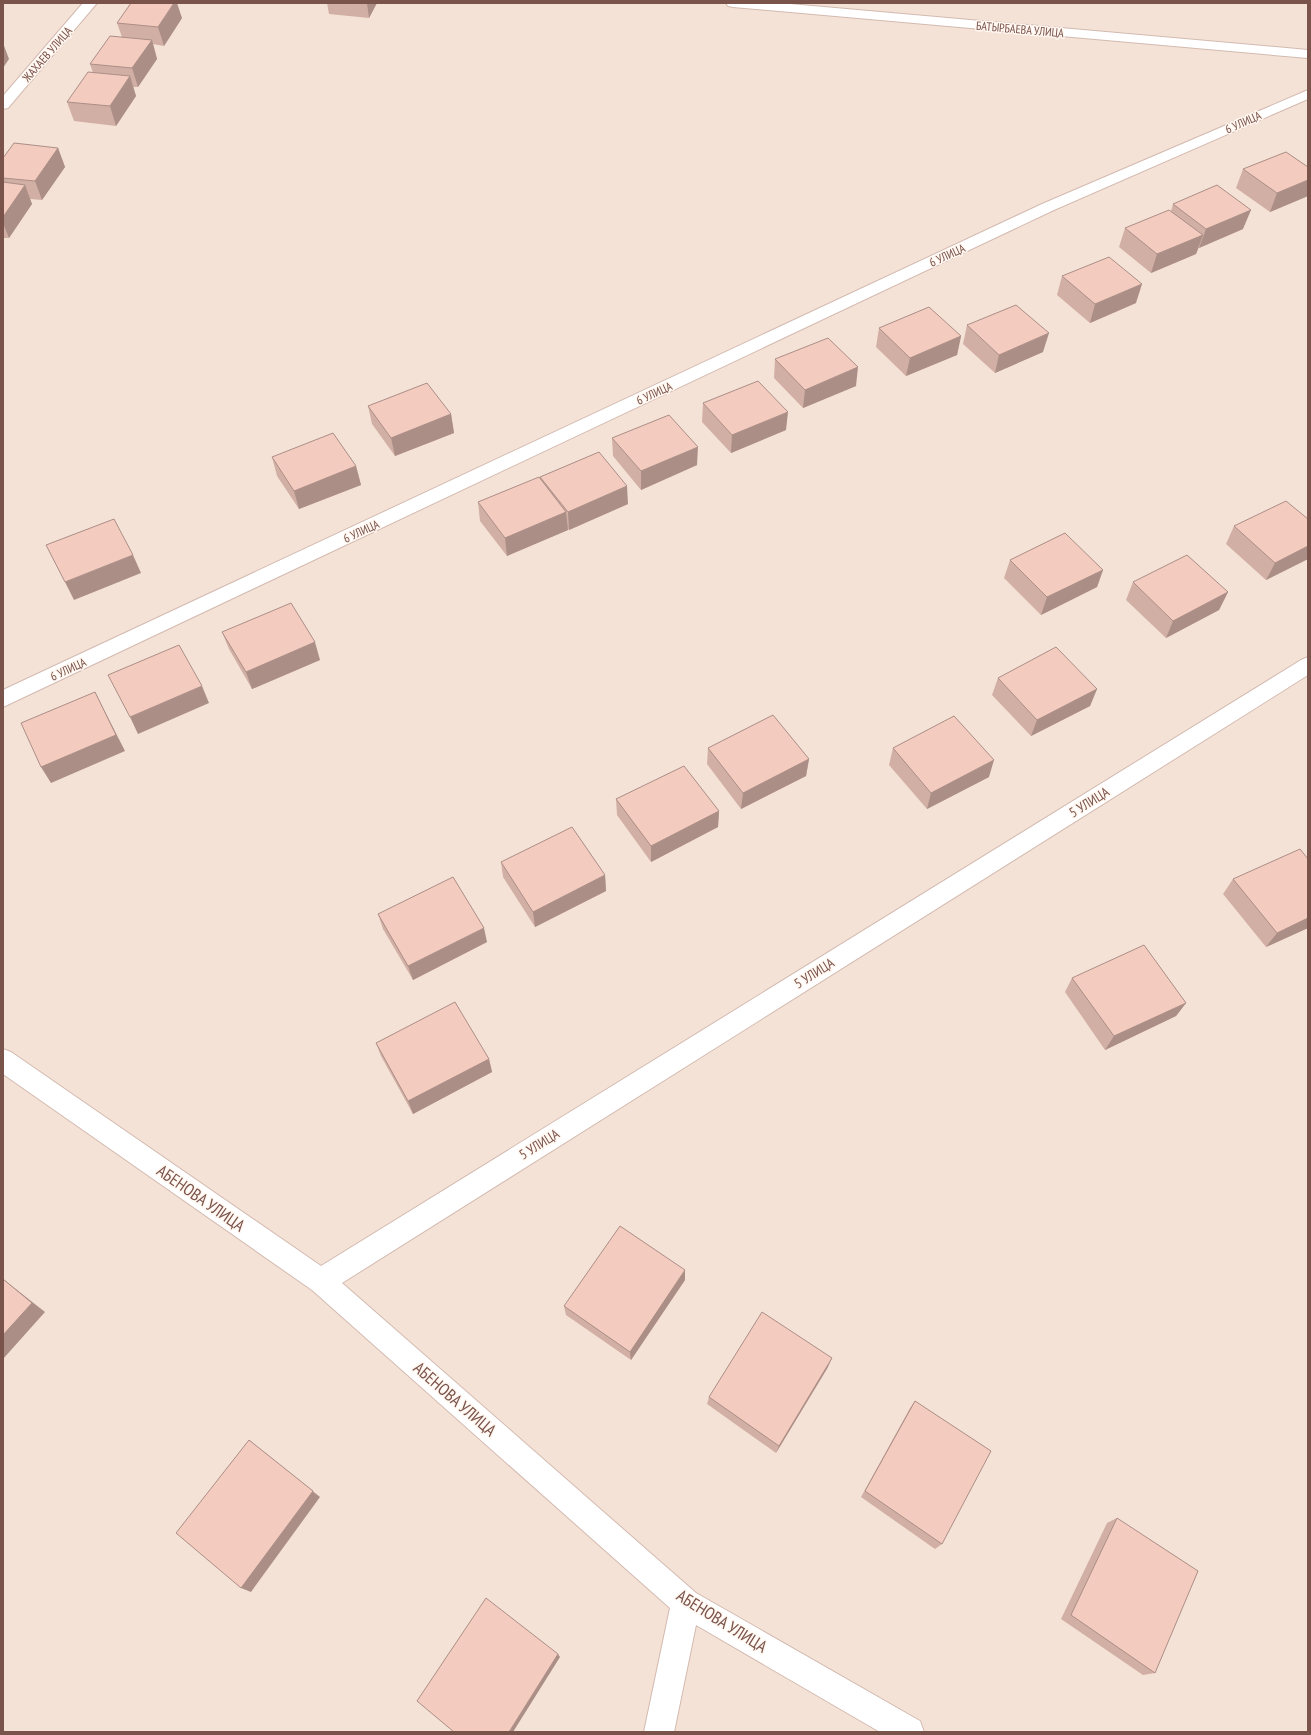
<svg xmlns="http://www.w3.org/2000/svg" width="1311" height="1735" viewBox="0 0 1311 1735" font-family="'PT Sans Narrow',sans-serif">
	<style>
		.residential { fill: #f5e2d7 }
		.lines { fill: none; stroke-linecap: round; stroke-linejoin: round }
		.street-casing { stroke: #d3bab0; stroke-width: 2 }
		.street { fill: #fff; fill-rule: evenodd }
		.wall { fill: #d2afa4 }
		.shaded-wall { fill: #ab8e86 }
		.building { fill: #f4cbbf; stroke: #ab8e86 }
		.labels { text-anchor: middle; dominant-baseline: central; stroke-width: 3; stroke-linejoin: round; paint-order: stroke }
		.far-street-label { font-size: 12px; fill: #7a534b; stroke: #fff7f0 }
		.street-label { font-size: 14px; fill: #7a534b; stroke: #fff7f0 }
		.near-street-label { font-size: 17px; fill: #7a534b; stroke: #fff7f0 }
	</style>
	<rect width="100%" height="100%" fill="#fdf2e9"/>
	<rect class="residential" x="3" y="3" width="1305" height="1729"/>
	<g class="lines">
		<g class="street-casing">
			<g id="street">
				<path d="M 83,3 L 97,3 L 8,108 L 3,109 L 3,96 Z"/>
				<path d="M 726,3 L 779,3 L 1308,50 L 1308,58 L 733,7 L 728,6 Z"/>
				<path d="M 1308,90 L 1308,99 L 1054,210 L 3,707 L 3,690 L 1042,204 Z"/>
				<path d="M 1308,657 L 1308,675 L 342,1283 L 696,1593 L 920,1721 L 924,1732 L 880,1732 L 696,1625 L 674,1732 L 644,1732 L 670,1608 L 312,1290 L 3,1074 L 3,1049 L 11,1052 L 321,1266 L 1301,660 Z"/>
			</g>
		</g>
		<use href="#street" class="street"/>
	</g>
	<g class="wall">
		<path d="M 327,3 L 377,3 L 369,18 L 329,14 Z"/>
		<path d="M 182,18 L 164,46 L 153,44 L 157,59 L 138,87 L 133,87 L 136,96 L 116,126 L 74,121 L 67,102 L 93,73 L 90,64 L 122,37 L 117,23 Z"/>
		<path d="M 58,148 L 65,167 L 42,200 L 30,199 L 32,204 L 9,238 L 3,238 L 3,158 Z"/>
		<path d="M 1308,167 L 1308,196 L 1270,212 L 1236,188 L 1243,169 Z"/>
		<path d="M 1173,204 L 1243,229 L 1199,248 L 1199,247 L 1196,254 L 1151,273 L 1119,247 L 1125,228 L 1171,211 Z"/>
		<path d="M 1062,276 L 1136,303 L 1090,323 L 1057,295 Z"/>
		<path d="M 967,325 L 1043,352 L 995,373 L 963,344 Z"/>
		<path d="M 879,328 L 961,336 L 957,355 L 906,376 L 876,347 Z"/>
		<path d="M 775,359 L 856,386 L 803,408 L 774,378 Z"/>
		<path d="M 703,403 L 786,430 L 731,453 L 702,422 Z"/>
		<path d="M 368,406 L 451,414 L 454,433 L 395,456 L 372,424 Z"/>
		<path d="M 612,438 L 697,465 L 641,490 L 613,456 Z"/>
		<path d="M 272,457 L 356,466 L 361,485 L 299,509 L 277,476 Z"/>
		<path d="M 540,477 L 628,504 L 569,530 L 567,528 L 568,530 L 507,556 L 480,521 L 478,502 L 540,479 Z"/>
		<path d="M 1308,519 L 1308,559 L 1266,580 L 1226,544 L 1234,526 Z"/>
		<path d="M 1010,560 L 1103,570 L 1097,587 L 1041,615 L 1004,578 Z"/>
		<path d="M 1133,582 L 1228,592 L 1219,610 L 1166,638 L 1126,600 Z"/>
		<path d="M 222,632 L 320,660 L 252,689 L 229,649 Z"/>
		<path d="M 998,678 L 1097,689 L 1090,706 L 1031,736 L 992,695 Z"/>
		<path d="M 708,748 L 809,759 L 806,776 L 741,809 L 707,764 Z"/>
		<path d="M 893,748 L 989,777 L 927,809 L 889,765 Z"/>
		<path d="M 616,799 L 719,811 L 718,827 L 651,862 L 617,815 Z"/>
		<path d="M 1308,859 L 1308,928 L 1266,947 L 1223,894 L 1233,879 Z"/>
		<path d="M 501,862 L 605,875 L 606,891 L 535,927 L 503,877 Z"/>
		<path d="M 378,914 L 487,942 L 413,980 L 383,929 Z"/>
		<path d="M 1072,978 L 1186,1003 L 1176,1016 L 1105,1050 L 1065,992 Z"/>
		<path d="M 376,1043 L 489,1059 L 492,1072 L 413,1114 L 381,1056 Z"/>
		<path d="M 685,1270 L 685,1280 L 631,1360 L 566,1315 L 564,1306 Z"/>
		<path d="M 828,1367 L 776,1453 L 707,1404 L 709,1397 Z"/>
		<path d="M 915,1401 L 942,1544 L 935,1549 L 861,1497 L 910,1408 Z"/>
		<path d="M 1117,1518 L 1155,1673 L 1143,1675 L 1061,1619 L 1107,1523 Z"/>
	</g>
	<g class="shaded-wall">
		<path d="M 174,3 L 177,3 L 182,18 L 164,46 L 158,27 Z"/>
		<path d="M 367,3 L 377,3 L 369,18 Z"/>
		<path d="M 152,40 L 157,59 L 138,87 L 132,68 Z"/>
		<path d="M 3,43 L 9,59 L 3,68 Z"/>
		<path d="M 130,76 L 136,96 L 116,126 L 110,106 Z"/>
		<path d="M 58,148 L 65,167 L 42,200 L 35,181 Z"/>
		<path d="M 1308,180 L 1308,196 L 1270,212 L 1277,193 Z"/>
		<path d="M 25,185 L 32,204 L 9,238 L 3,223 L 3,217 Z"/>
		<path d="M 1251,210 L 1243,229 L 1199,248 L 1206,229 Z"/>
		<path d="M 1203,235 L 1196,254 L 1151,273 L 1157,254 Z"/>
		<path d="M 1142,284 L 1136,303 L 1090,323 L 1095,304 Z"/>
		<path d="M 1049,333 L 1043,352 L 995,373 L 999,355 Z"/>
		<path d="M 961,336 L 957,355 L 906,376 L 910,358 Z"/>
		<path d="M 858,367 L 856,386 L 803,408 L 805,390 Z"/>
		<path d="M 788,412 L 786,430 L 731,453 L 732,435 Z"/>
		<path d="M 451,414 L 454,433 L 395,456 L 391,438 Z"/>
		<path d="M 698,447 L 697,465 L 641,490 L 641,471 Z"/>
		<path d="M 356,466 L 361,485 L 299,509 L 294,491 Z"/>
		<path d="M 627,486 L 628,504 L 569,530 L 568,512 Z"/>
		<path d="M 566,512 L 568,530 L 507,556 L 505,538 Z"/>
		<path d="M 1308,546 L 1308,559 L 1266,580 L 1275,563 Z"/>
		<path d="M 133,555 L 141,573 L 74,600 L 65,582 Z"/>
		<path d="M 1103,570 L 1097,587 L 1041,615 L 1047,597 Z"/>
		<path d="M 1228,592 L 1219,610 L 1166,638 L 1173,621 Z"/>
		<path d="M 315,642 L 320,660 L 252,689 L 246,672 Z"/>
		<path d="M 202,686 L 209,703 L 138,734 L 130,717 Z"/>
		<path d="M 1097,689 L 1090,706 L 1031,736 L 1037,720 Z"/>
		<path d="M 95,692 L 125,751 L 51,783 L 41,767 Z"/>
		<path d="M 809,759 L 806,776 L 741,809 L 743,793 Z"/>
		<path d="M 994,760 L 989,777 L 927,809 L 931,793 Z"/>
		<path d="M 719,811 L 718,827 L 651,862 L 651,846 Z"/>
		<path d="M 605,875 L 606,891 L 535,927 L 533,912 Z"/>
		<path d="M 1308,918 L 1308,928 L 1266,947 L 1277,933 Z"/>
		<path d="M 484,928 L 487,942 L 413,980 L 408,966 Z"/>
		<path d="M 1186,1003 L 1176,1016 L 1105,1050 L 1114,1036 Z"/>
		<path d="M 489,1059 L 492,1072 L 413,1114 L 408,1101 Z"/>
		<path d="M 685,1270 L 685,1280 L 631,1360 L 630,1352 Z"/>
		<path d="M 3,1279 L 45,1312 L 3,1359 Z"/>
		<path d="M 832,1358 L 828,1367 L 776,1453 L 779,1446 Z"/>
		<path d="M 249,1440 L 320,1497 L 251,1592 L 241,1588 Z"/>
		<path d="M 558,1654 L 560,1657 L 513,1732 L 509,1732 Z"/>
	</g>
	<g class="building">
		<path d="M 131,3 L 174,3 L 158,27 L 117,23 Z"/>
		<path d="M 110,36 L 152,40 L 132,68 L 90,64 Z"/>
		<path d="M 88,72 L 130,76 L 110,106 L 67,102 Z"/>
		<path d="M 14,143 L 58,148 L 35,181 L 3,178 L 3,158 Z"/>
		<path d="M 1286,152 L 1308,167 L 1308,180 L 1277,193 L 1243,169 Z"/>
		<path d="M 3,182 L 25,185 L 3,217 Z"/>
		<path d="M 1217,185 L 1251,210 L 1206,229 L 1173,204 Z"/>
		<path d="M 1169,210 L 1203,235 L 1157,254 L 1125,228 Z"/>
		<path d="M 1109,257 L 1142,284 L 1095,304 L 1062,276 Z"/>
		<path d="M 1016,305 L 1049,333 L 999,355 L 967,325 Z"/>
		<path d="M 929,307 L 961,336 L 910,358 L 879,328 Z"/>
		<path d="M 828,338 L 858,367 L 805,390 L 775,359 Z"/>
		<path d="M 758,381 L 788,412 L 732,435 L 703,403 Z"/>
		<path d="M 427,383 L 451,414 L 391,438 L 368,406 Z"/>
		<path d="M 669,415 L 698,447 L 641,471 L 612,438 Z"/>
		<path d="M 333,433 L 356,466 L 294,491 L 272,457 Z"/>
		<path d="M 599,452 L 627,486 L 568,512 L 540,477 Z"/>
		<path d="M 539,477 L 566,512 L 505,538 L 478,502 Z"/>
		<path d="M 1286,501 L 1308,519 L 1308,546 L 1275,563 L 1234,526 Z"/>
		<path d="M 114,519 L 133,555 L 65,582 L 46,545 Z"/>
		<path d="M 1065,533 L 1103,570 L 1047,597 L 1010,560 Z"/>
		<path d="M 1187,555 L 1228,592 L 1173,621 L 1133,582 Z"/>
		<path d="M 291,603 L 315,642 L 246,672 L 222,632 Z"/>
		<path d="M 179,645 L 202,686 L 130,717 L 108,675 Z"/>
		<path d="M 1056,647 L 1097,689 L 1037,720 L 998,678 Z"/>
		<path d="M 95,692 L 116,735 L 41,767 L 21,723 Z"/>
		<path d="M 773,715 L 809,759 L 743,793 L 708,748 Z"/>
		<path d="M 954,716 L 994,760 L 931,793 L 893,748 Z"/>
		<path d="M 684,766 L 719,811 L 651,846 L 616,799 Z"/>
		<path d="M 572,827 L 605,875 L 533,912 L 501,862 Z"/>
		<path d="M 1300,849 L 1308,859 L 1308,918 L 1277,933 L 1233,879 Z"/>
		<path d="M 453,877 L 484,928 L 408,966 L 378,914 Z"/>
		<path d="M 1144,945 L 1186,1003 L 1114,1036 L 1072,978 Z"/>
		<path d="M 455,1002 L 489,1059 L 408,1101 L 376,1043 Z"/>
		<path d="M 620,1226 L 685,1270 L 630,1352 L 564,1306 Z"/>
		<path d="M 3,1279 L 32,1303 L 3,1335 Z"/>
		<path d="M 762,1312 L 832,1358 L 779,1446 L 709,1397 Z"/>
		<path d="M 915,1401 L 991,1451 L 942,1544 L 865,1491 Z"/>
		<path d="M 249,1440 L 313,1491 L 241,1588 L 176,1533 Z"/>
		<path d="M 1117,1518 L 1198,1571 L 1155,1673 L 1071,1615 Z"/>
		<path d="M 486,1598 L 558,1654 L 509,1732 L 454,1732 L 417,1701 Z"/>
	</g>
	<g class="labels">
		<g class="far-street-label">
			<text transform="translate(1020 29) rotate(5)">БАТЫРБАЕВА УЛИЦА</text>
			<text transform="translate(47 54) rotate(-49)">ЖАХАЕВ УЛИЦА</text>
			<text transform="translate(1243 122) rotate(-24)">6 УЛИЦА</text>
			<text transform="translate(947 255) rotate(-25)">6 УЛИЦА</text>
			<text transform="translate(654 393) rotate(-25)">6 УЛИЦА</text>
			<text transform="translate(361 531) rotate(-25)">6 УЛИЦА</text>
			<text transform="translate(68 669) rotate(-25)">6 УЛИЦА</text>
		</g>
		<g class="street-label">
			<text transform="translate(1089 802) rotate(-32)">5 УЛИЦА</text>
			<text transform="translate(814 973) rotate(-32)">5 УЛИЦА</text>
			<text transform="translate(539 1144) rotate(-32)">5 УЛИЦА</text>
		</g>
		<g class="near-street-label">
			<text transform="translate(201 1198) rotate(35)">АБЕНОВА УЛИЦА</text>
			<text transform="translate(455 1399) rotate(41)">АБЕНОВА УЛИЦА</text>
			<text transform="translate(722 1621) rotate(32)">АБЕНОВА УЛИЦА</text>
		</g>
	</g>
	<rect width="1311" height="1735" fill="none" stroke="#7a534b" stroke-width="8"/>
</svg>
